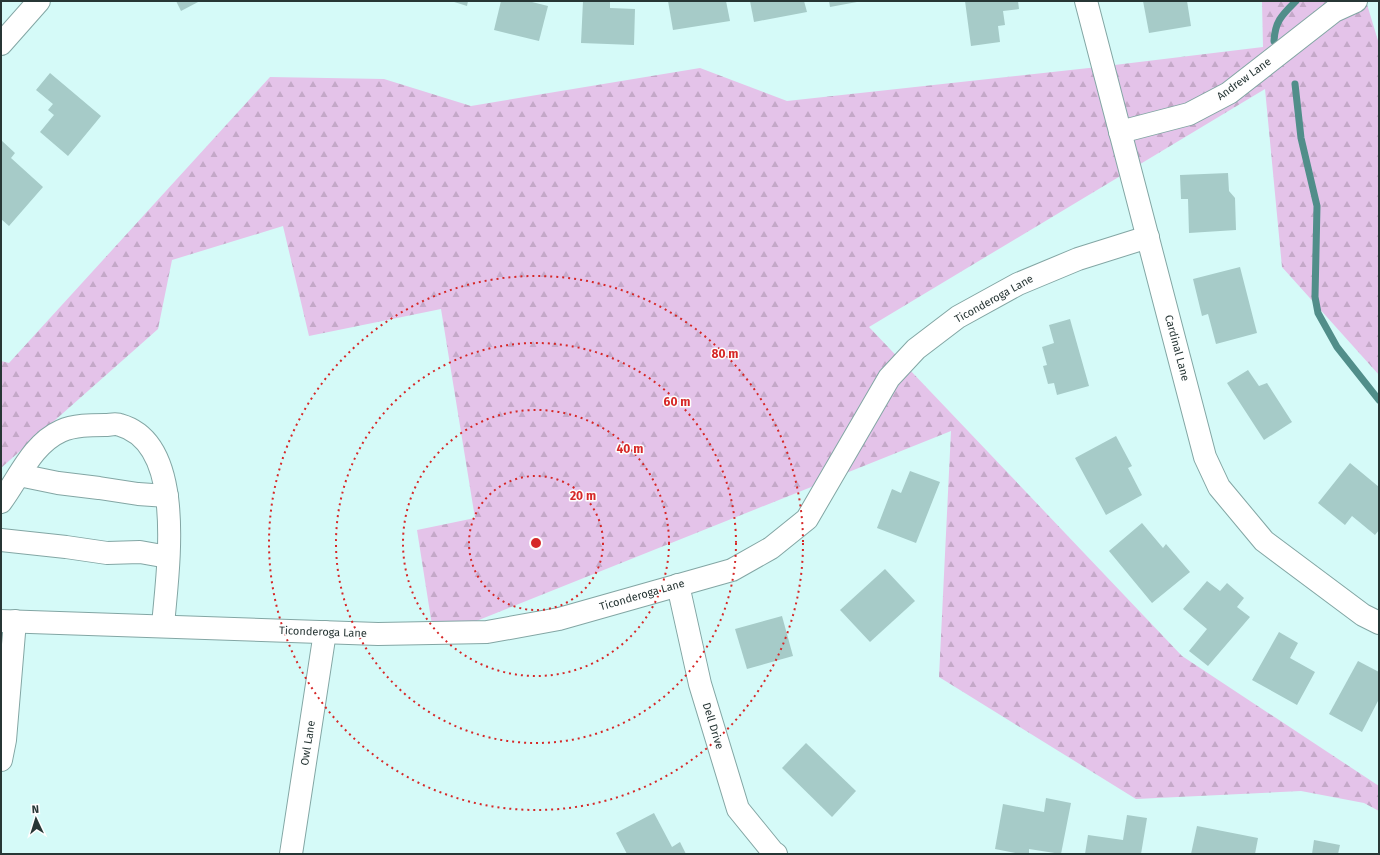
<svg xmlns="http://www.w3.org/2000/svg" width="1380" height="855" viewBox="0 0 1380 855" font-family="'Fira Sans',sans-serif">
	<style>
		.forest { fill: url(#forest-firs) }
		.lines { fill: none; stroke-linecap: round; stroke-linejoin: round }
		.stream { stroke: #518e8a; stroke-width: 7 }
		.building { fill: #a6cbc8 }
		.minor-casing { stroke: #83a6a4; stroke-width: 24 }
		.minor { stroke: #fff; stroke-width: 22 }
		.ring { fill: none; stroke: #d62828; stroke-width: 2; stroke-dasharray: 2 4 }
		.labels { text-anchor: middle; dominant-baseline: central; stroke-width: 3; stroke-linejoin: round; paint-order: stroke }
		.street-label { font-size: 11px; fill: #273635; stroke: #fefefe }
		.centre { fill: #d62828; stroke: #fefefe; stroke-width: 2 }
		.ring-label { font-size: 12px; text-anchor: middle; font-weight: bold; fill: #d62828; stroke: #fefefe; stroke-width: 3; stroke-linejoin: round; paint-order: stroke }
	</style>
	<defs>
		<pattern id="forest-firs" width="22" height="20" patternUnits="userSpaceOnUse"><rect width="22" height="20" fill="#e4c3e9"/><path d="M5 1l3.5 6h-7zM16 11l3.5 6h-7z" fill="#c4a8c8"/></pattern>
	</defs>
	<rect width="100%" height="100%" fill="#d5faf8"/>
	<path class="forest" d="M 1262,1 L 1366,1 L 1379,44 L 1379,375 L 1282,267 L 1265,89 L 869,327 L 1182,656 L 1379,786 L 1379,811 L 1364,803 L 1301,791 L 1136,799 L 939,677 L 951,431 L 434,638 L 417,530 L 475,518 L 441,309 L 309,336 L 283,226 L 172,260 L 158,329 L 1,468 L 1,361 L 9,363 L 270,77 L 384,79 L 471,106 L 700,68 L 787,101 L 1098,67 L 1263,47 Z"/>
	<g class="lines">
		<g class="stream">
			<path d="M 1274,41 C 1275,21 1282,15 1296,1"/>
			<path d="M 1295,84 L 1301,138 L 1317,206 L 1315,297 L 1318,313 L 1337,347 L 1379,400"/>
		</g>
	</g>
	<g class="building">
		<path d="M 176,1 L 200,1 L 181,11 Z"/>
		<path d="M 451,1 L 468,1 L 467,6 Z"/>
		<path d="M 501,1 L 528,1 L 548,6 L 539,41 L 494,30 Z"/>
		<path d="M 583,1 L 610,1 L 610,8 L 635,9 L 634,45 L 581,43 Z"/>
		<path d="M 668,1 L 726,1 L 730,21 L 673,30 Z"/>
		<path d="M 750,1 L 804,1 L 807,12 L 754,22 Z"/>
		<path d="M 829,1 L 857,1 L 857,2 L 830,7 Z"/>
		<path d="M 965,1 L 1018,1 L 1019,9 L 1003,11 L 1005,25 L 998,26 L 1000,42 L 971,46 Z"/>
		<path d="M 1143,1 L 1187,1 L 1191,26 L 1149,33 Z"/>
		<path d="M 50,73 L 101,116 L 68,156 L 40,132 L 54,115 L 48,110 L 53,104 L 36,90 Z"/>
		<path d="M 1,140 L 15,153 L 11,158 L 43,187 L 9,226 L 1,219 Z"/>
		<path d="M 1228,173 L 1229,191 L 1235,198 L 1236,230 L 1189,233 L 1188,199 L 1181,199 L 1180,175 Z"/>
		<path d="M 1240,267 L 1257,333 L 1216,344 L 1208,314 L 1202,316 L 1193,279 Z"/>
		<path d="M 1070,319 L 1089,386 L 1057,395 L 1054,383 L 1048,384 L 1043,366 L 1047,365 L 1042,347 L 1054,343 L 1049,325 Z"/>
		<path d="M 1248,370 L 1259,386 L 1267,383 L 1292,422 L 1264,440 L 1227,383 Z"/>
		<path d="M 1116,436 L 1132,466 L 1128,468 L 1142,495 L 1106,515 L 1075,458 Z"/>
		<path d="M 1350,463 L 1379,487 L 1379,530 L 1375,535 L 1352,516 L 1345,525 L 1318,503 Z"/>
		<path d="M 910,471 L 940,482 L 916,543 L 877,528 L 892,489 L 901,493 Z"/>
		<path d="M 1142,523 L 1163,548 L 1166,544 L 1190,572 L 1152,603 L 1109,551 Z"/>
		<path d="M 885,569 L 915,601 L 870,642 L 840,610 Z"/>
		<path d="M 1207,581 L 1220,591 L 1227,583 L 1244,598 L 1237,607 L 1250,617 L 1208,666 L 1189,651 L 1207,629 L 1183,609 Z"/>
		<path d="M 782,616 L 793,656 L 747,669 L 735,629 Z"/>
		<path d="M 1279,632 L 1298,643 L 1290,658 L 1315,672 L 1297,705 L 1252,680 Z"/>
		<path d="M 1358,661 L 1379,672 L 1379,699 L 1362,732 L 1329,714 Z"/>
		<path d="M 806,743 L 856,791 L 832,817 L 782,768 Z"/>
		<path d="M 1046,798 L 1071,803 L 1061,854 L 1029,849 L 1029,854 L 1020,854 L 995,849 L 1003,804 L 1044,812 Z"/>
		<path d="M 654,813 L 672,847 L 680,842 L 686,854 L 627,854 L 616,833 Z"/>
		<path d="M 1127,815 L 1147,818 L 1141,854 L 1085,854 L 1088,835 L 1123,840 Z"/>
		<path d="M 1197,826 L 1258,838 L 1255,854 L 1191,854 Z"/>
		<path d="M 1314,840 L 1340,845 L 1338,854 L 1312,854 Z"/>
	</g>
	<g class="lines">
		<g class="minor-casing">
			<g id="minor">
				<path d="M 1086,1 L 1205,457 L 1219,487 L 1264,541 L 1363,615 L 1379,623"/>
				<path d="M 1,44 L 39,1"/>
				<path d="M 1120,132 L 1189,114 L 1229,93 L 1334,11 L 1356,1"/>
				<path d="M 19,475 L 58,483 L 99,488 L 138,494 L 167,496"/>
				<path d="M 1,502 C 19,478 32,444 61,431 C 74,425 91,425 105,425 C 110,425 116,423 120,425 C 188,444 167,573 163,626"/>
				<path d="M 1,540 L 66,547 L 107,553 L 140,552 L 168,557"/>
				<path d="M 678,585 L 700,684 L 738,809 L 773,852 L 776,854"/>
				<path d="M 1,621 L 378,634 L 487,632 L 559,619 L 732,570 L 771,548 L 807,519 L 889,378 L 916,349 L 958,317 L 1018,284 L 1078,259 L 1148,237"/>
				<path d="M 1,760 L 5,740 L 15,621"/>
				<path d="M 291,854 L 325,632"/>
			</g>
		</g>
		<use href="#minor" class="minor"/>
	</g>
	<g class="ring">
		<circle cx="536" cy="543" r="67"/>
		<circle cx="536" cy="543" r="133"/>
		<circle cx="536" cy="543" r="200"/>
		<circle cx="536" cy="543" r="267"/>
	</g>
	<g class="labels">
		<g class="street-label">
			<text transform="translate(1244 79) rotate(-36)">Andrew Lane</text>
			<text transform="translate(994 299) rotate(-29)">Ticonderoga Lane</text>
			<text transform="translate(1177 348) rotate(75)">Cardinal Lane</text>
			<text transform="translate(642 595) rotate(-16)">Ticonderoga Lane</text>
			<text transform="translate(323 632) rotate(2)">Ticonderoga Lane</text>
			<text transform="translate(713 726) rotate(73)">Dell Drive</text>
			<text transform="translate(308 743) rotate(-81)">Owl Lane</text>
		</g>
	</g>
	<circle cx="536" cy="543" r="6" class="centre"/>
	<g class="ring-label">
		<text x="725" y="358">80 m</text>
		<text x="677" y="406">60 m</text>
		<text x="630" y="453">40 m</text>
		<text x="583" y="500">20 m</text>
	</g>
	<rect width="1380" height="855" fill="none" stroke="#273635" stroke-width="4"/>
	<g transform="translate(36 819) rotate(356)" stroke="#fefefe" stroke-width="3" paint-order="stroke">
	<path d="M0-3L7 15L0 10L-7 15Z" fill="#273635"/>
	<text y="-6" font-size="11" font-weight="bold" text-anchor="middle" fill="#273635">N</text>
	</g>
</svg>
